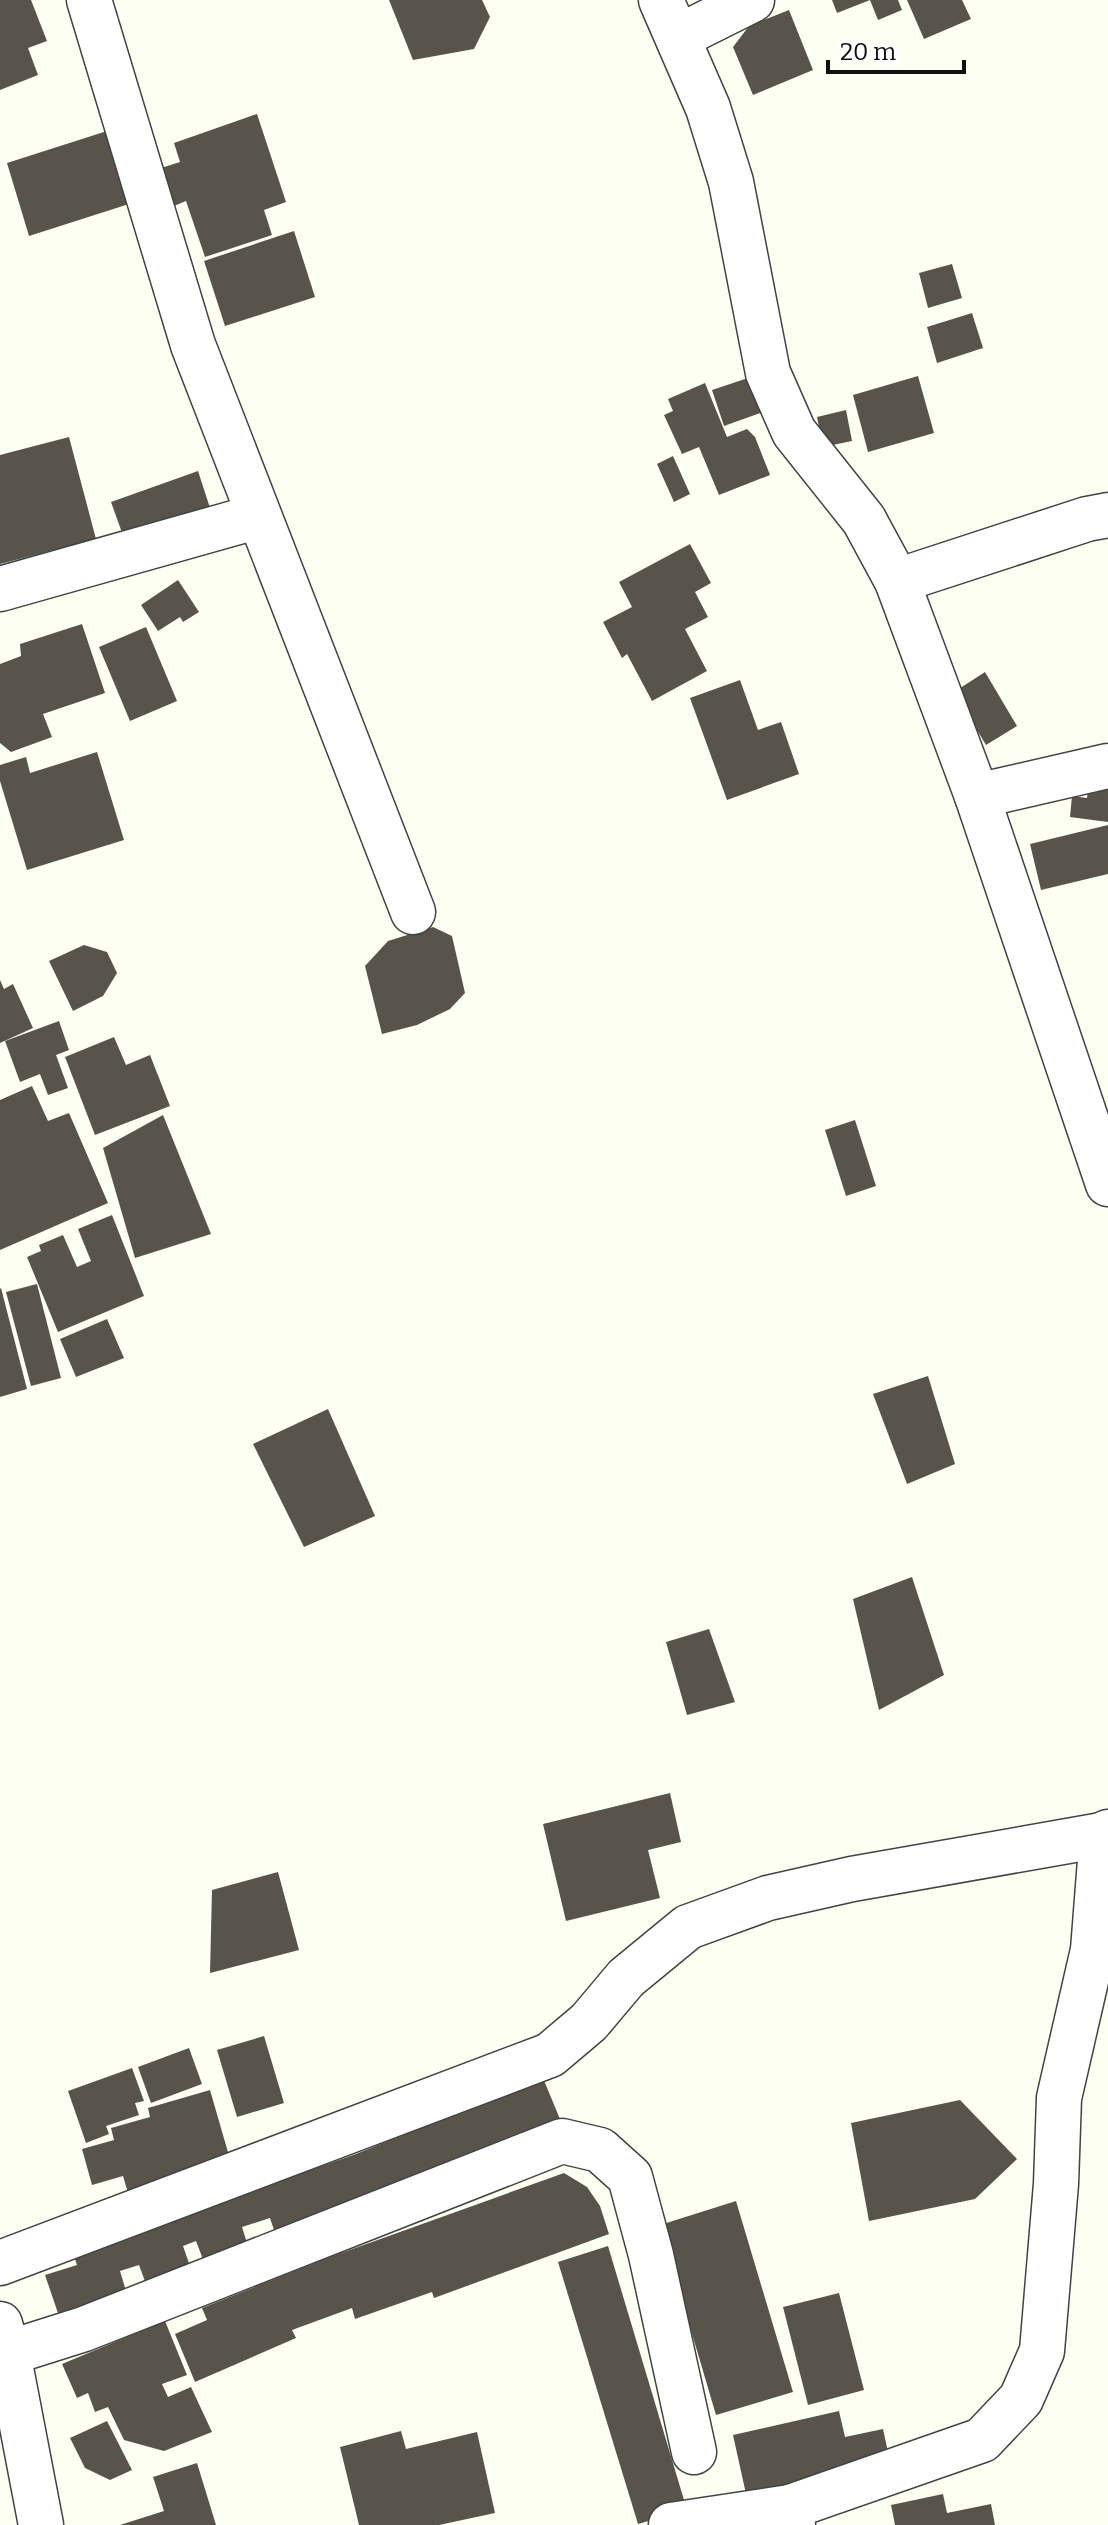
<svg xmlns="http://www.w3.org/2000/svg" width="1108" height="2525" viewBox="0 0 1108 2525" font-family="Bitter,serif">
	<style>
		.building { fill: #59544b }
		.lines { fill: none; stroke-linecap: round; stroke-linejoin: round }
		.minor-casing { stroke: #434343; stroke-width: 47 }
		.minor { stroke: #fff; stroke-width: 44 }
	</style>
	<rect width="100%" height="100%" fill="#fefff3"/>
	<g class="building">
		<path d="M 0,0 L 31,0 L 47,41 L 28,48 L 38,75 L 0,90 Z"/>
		<path d="M 389,0 L 482,0 L 490,17 L 474,49 L 413,60 Z"/>
		<path d="M 832,0 L 898,0 L 902,10 L 878,20 L 870,0 L 837,13 Z"/>
		<path d="M 907,0 L 962,0 L 971,19 L 924,39 Z"/>
		<path d="M 789,10 L 813,70 L 753,95 L 733,47 L 749,26 Z"/>
		<path d="M 257,114 L 286,202 L 264,210 L 272,235 L 205,257 L 186,201 L 174,206 L 161,168 L 180,162 L 174,143 Z"/>
		<path d="M 107,131 L 129,204 L 29,236 L 7,163 Z"/>
		<path d="M 294,231 L 315,297 L 225,326 L 204,261 Z"/>
		<path d="M 952,264 L 962,298 L 928,308 L 919,273 Z"/>
		<path d="M 972,313 L 983,348 L 937,363 L 927,327 Z"/>
		<path d="M 918,376 L 934,433 L 868,452 L 853,395 Z"/>
		<path d="M 751,377 L 763,412 L 724,426 L 712,390 Z"/>
		<path d="M 705,383 L 727,437 L 747,429 L 755,437 L 770,475 L 719,495 L 699,447 L 682,454 L 664,415 L 673,411 L 668,399 Z"/>
		<path d="M 846,410 L 852,441 L 823,447 L 817,417 Z"/>
		<path d="M 69,437 L 96,539 L 0,564 L 0,455 Z"/>
		<path d="M 673,456 L 690,494 L 674,502 L 657,464 Z"/>
		<path d="M 198,471 L 211,511 L 125,541 L 111,502 Z"/>
		<path d="M 690,544 L 711,583 L 695,592 L 708,617 L 685,629 L 707,671 L 652,701 L 627,654 L 622,658 L 603,622 L 632,607 L 619,582 Z"/>
		<path d="M 178,580 L 199,612 L 183,622 L 180,617 L 158,631 L 141,605 Z"/>
		<path d="M 82,624 L 105,693 L 43,714 L 52,737 L 11,752 L 0,743 L 0,664 L 21,656 L 20,644 Z"/>
		<path d="M 146,627 L 177,701 L 130,721 L 99,647 Z"/>
		<path d="M 985,672 L 1017,726 L 986,745 L 954,692 Z"/>
		<path d="M 740,680 L 758,730 L 781,722 L 799,774 L 727,800 L 690,698 Z"/>
		<path d="M 97,752 L 124,840 L 27,870 L 0,781 L 0,765 L 26,757 L 30,773 Z"/>
		<path d="M 1089,780 L 1108,782 L 1108,822 L 1070,817 L 1072,796 L 1087,798 Z"/>
		<path d="M 1108,825 L 1108,874 L 1041,890 L 1030,844 Z"/>
		<path d="M 433,927 L 452,936 L 465,993 L 450,1009 L 417,1025 L 382,1034 L 365,966 L 388,941 Z"/>
		<path d="M 84,945 L 107,952 L 117,973 L 103,996 L 73,1011 L 49,961 Z"/>
		<path d="M 0,980 L 4,989 L 13,984 L 33,1028 L 0,1043 Z"/>
		<path d="M 59,1021 L 69,1050 L 56,1055 L 68,1088 L 48,1095 L 40,1074 L 20,1082 L 5,1041 Z"/>
		<path d="M 114,1037 L 126,1065 L 150,1055 L 170,1106 L 95,1135 L 65,1057 Z"/>
		<path d="M 32,1086 L 48,1121 L 69,1113 L 108,1203 L 0,1250 L 0,1100 Z"/>
		<path d="M 163,1115 L 211,1234 L 135,1258 L 103,1148 Z"/>
		<path d="M 855,1120 L 876,1186 L 846,1196 L 825,1130 Z"/>
		<path d="M 112,1215 L 144,1296 L 58,1332 L 27,1257 L 41,1251 L 39,1245 L 63,1235 L 77,1267 L 91,1261 L 78,1229 Z"/>
		<path d="M 37,1284 L 61,1378 L 31,1386 L 6,1292 Z"/>
		<path d="M 1,1288 L 27,1389 L 0,1397 L 0,1289 Z"/>
		<path d="M 107,1319 L 124,1358 L 76,1377 L 60,1339 Z"/>
		<path d="M 928,1376 L 955,1464 L 907,1484 L 873,1394 Z"/>
		<path d="M 328,1409 L 375,1516 L 304,1547 L 253,1444 Z"/>
		<path d="M 912,1577 L 944,1675 L 879,1710 L 853,1599 Z"/>
		<path d="M 709,1629 L 735,1702 L 687,1715 L 666,1642 Z"/>
		<path d="M 670,1793 L 681,1842 L 648,1850 L 660,1898 L 566,1921 L 543,1824 Z"/>
		<path d="M 278,1872 L 299,1950 L 210,1973 L 212,1890 Z"/>
		<path d="M 264,2036 L 284,2103 L 237,2117 L 217,2050 Z"/>
		<path d="M 189,2048 L 202,2084 L 151,2103 L 138,2067 Z"/>
		<path d="M 132,2068 L 144,2101 L 135,2103 L 139,2115 L 106,2126 L 109,2134 L 86,2143 L 68,2091 Z"/>
		<path d="M 543,2078 L 562,2124 L 276,2236 L 270,2218 L 242,2227 L 248,2246 L 204,2262 L 196,2241 L 183,2246 L 191,2269 L 146,2284 L 139,2265 L 120,2271 L 126,2291 L 61,2322 L 45,2275 L 77,2265 L 73,2253 L 356,2154 Z"/>
		<path d="M 210,2090 L 234,2173 L 131,2203 L 123,2176 L 92,2185 L 82,2149 L 114,2140 L 111,2128 L 150,2117 L 148,2108 Z"/>
		<path d="M 960,2100 L 1017,2159 L 975,2199 L 869,2221 L 851,2123 Z"/>
		<path d="M 564,2173 L 587,2187 L 600,2206 L 609,2234 L 434,2298 L 432,2292 L 355,2319 L 352,2308 L 292,2330 L 296,2338 L 195,2382 L 175,2334 L 207,2320 L 202,2308 L 333,2256 Z"/>
		<path d="M 736,2201 L 793,2392 L 716,2415 L 660,2225 Z"/>
		<path d="M 608,2246 L 687,2510 L 638,2524 L 558,2262 Z"/>
		<path d="M 839,2293 L 864,2390 L 808,2405 L 783,2307 Z"/>
		<path d="M 165,2321 L 187,2375 L 162,2384 L 168,2397 L 191,2387 L 212,2432 L 164,2451 L 124,2440 L 108,2407 L 95,2412 L 88,2393 L 77,2398 L 62,2364 Z"/>
		<path d="M 839,2411 L 845,2437 L 883,2429 L 890,2461 L 746,2494 L 733,2435 Z"/>
		<path d="M 107,2421 L 132,2470 L 110,2480 L 85,2468 L 70,2438 Z"/>
		<path d="M 401,2431 L 406,2449 L 477,2432 L 495,2513 L 439,2525 L 359,2525 L 340,2447 Z"/>
		<path d="M 197,2463 L 216,2525 L 120,2525 L 164,2511 L 153,2477 Z"/>
		<path d="M 943,2494 L 947,2513 L 991,2504 L 995,2525 L 895,2525 L 891,2505 Z"/>
	</g>
	<g class="lines">
		<g class="minor-casing">
			<g id="minor">
				<path d="M 89,0 L 193,345 L 413,912"/>
				<path d="M 661,0 L 708,108 L 731,182 L 768,373 L 794,432 L 864,520 L 897,581 L 977,796 L 1108,1184"/>
				<path d="M 678,37 L 752,0"/>
				<path d="M 897,581 L 1087,519 L 1108,515"/>
				<path d="M 0,589 L 259,516"/>
				<path d="M 977,796 L 1108,766"/>
				<path d="M 0,2263 L 550,2055 L 589,2022 L 626,1978 L 688,1927 L 768,1898 L 852,1879 L 1102,1835"/>
				<path d="M 0,2324 L 8,2353 L 41,2525"/>
				<path d="M 8,2353 L 84,2329 L 562,2141 L 600,2150 L 630,2177 L 651,2255 L 694,2452"/>
				<path d="M 671,2525 L 790,2507"/>
				<path d="M 793,2525 L 790,2507 L 982,2440 L 1021,2399 L 1042,2351 L 1056,2184 L 1059,2098 L 1093,1950 L 1102,1835 L 1108,1832"/>
			</g>
		</g>
		<use href="#minor" class="minor"/>
	</g>
	<path d="M828 60v12h136v-12" fill="none" stroke="#101010" stroke-width="4"/>
	<text x="840" y="60" font-size="24" fill="#101010" stroke="#ffffff" stroke-width="6" paint-order="stroke">20 m</text>
</svg>
